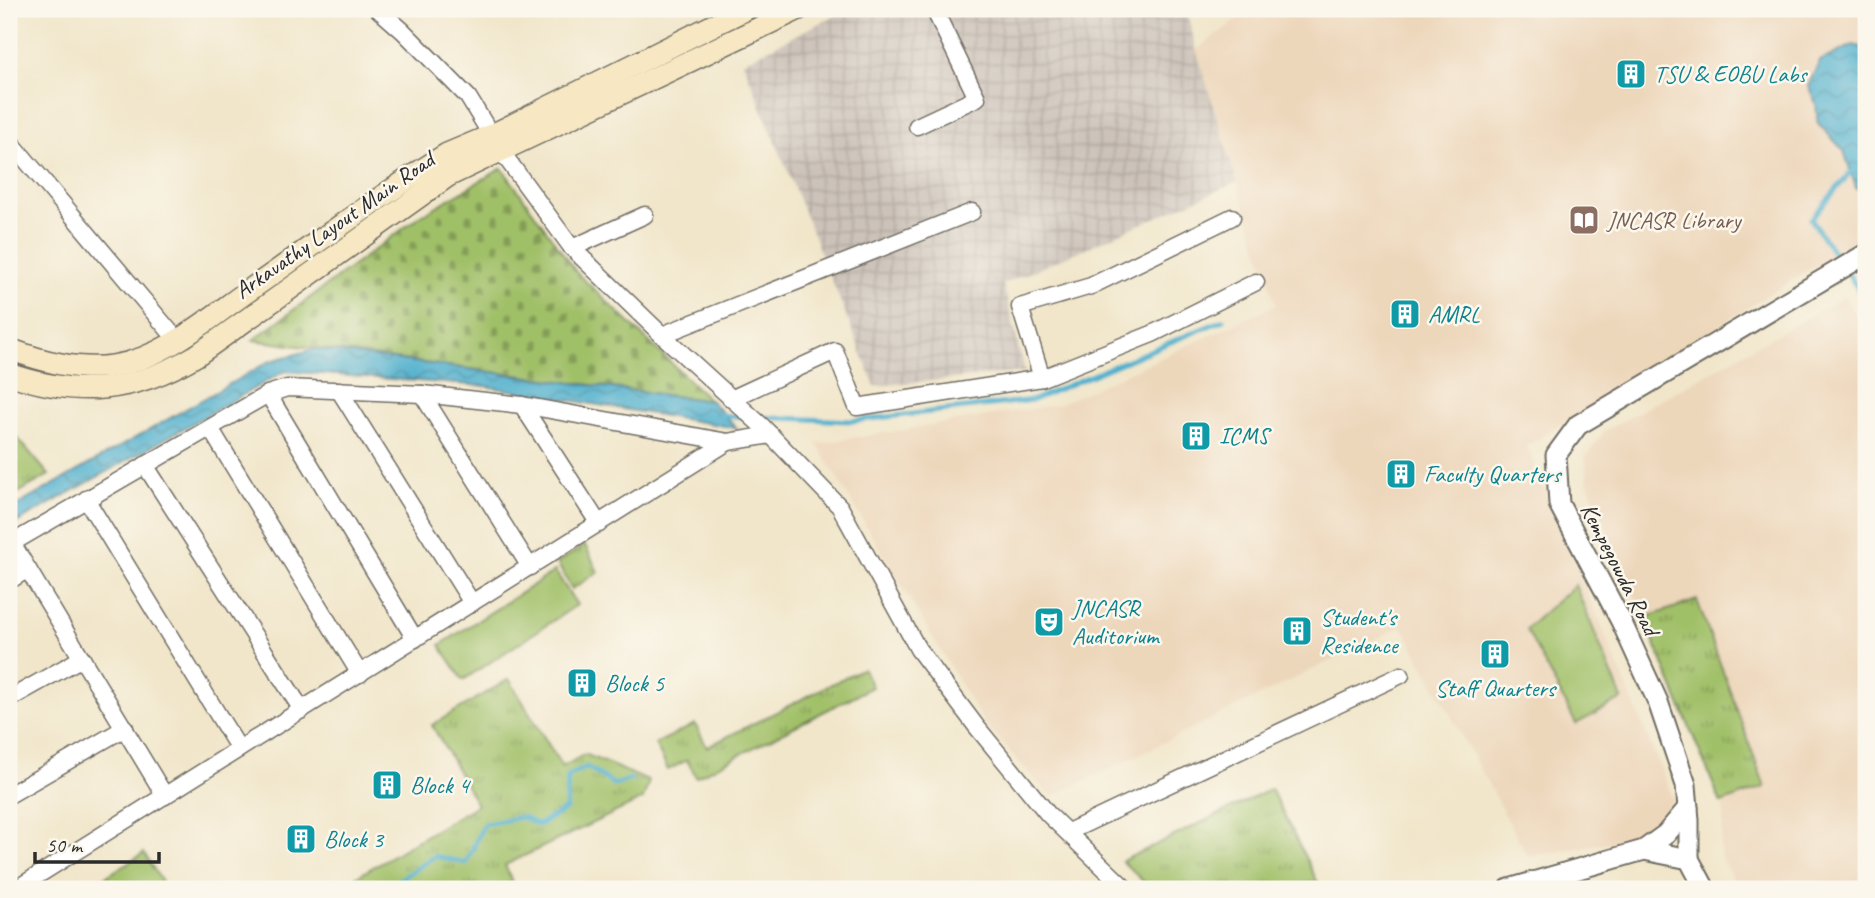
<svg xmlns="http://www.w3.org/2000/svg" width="1875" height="898" viewBox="0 0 1875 898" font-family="Caveat,sans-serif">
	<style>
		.built { fill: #edd7bb }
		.industrial { fill: url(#industrial-grid) }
		.grass { fill: url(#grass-tufts); stroke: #66764a; stroke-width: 2 }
		.cemetery { fill: url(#cemetery-stones); stroke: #66764a; stroke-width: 2 }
		.garden { fill: #a0c068; stroke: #66764a; stroke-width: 2 }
		.water { fill: url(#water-waves); stroke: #3c6d7c; stroke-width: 2 }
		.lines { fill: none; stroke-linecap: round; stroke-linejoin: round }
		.stream { stroke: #4eafcd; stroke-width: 5 }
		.minor-casing { stroke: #706c63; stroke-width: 19 }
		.tertiary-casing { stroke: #706c63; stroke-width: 23 }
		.secondary-casing { stroke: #706c63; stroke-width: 24 }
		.minor { stroke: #fff; stroke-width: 16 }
		.tertiary { stroke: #fff; stroke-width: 19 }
		.secondary { stroke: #f7e8c3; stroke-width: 21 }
		.labels { text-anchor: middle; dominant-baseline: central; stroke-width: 5; stroke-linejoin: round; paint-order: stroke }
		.culture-label { font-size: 24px; fill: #0d838f; stroke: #fbf7ec; text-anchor: start }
		.education-label { font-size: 24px; fill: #785e54; stroke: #fbf7ec; text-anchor: start }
		.street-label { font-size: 24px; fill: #2b2b2b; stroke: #fbf7ec }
	</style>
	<defs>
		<pattern id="industrial-grid" width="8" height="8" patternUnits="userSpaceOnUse" patternTransform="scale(1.75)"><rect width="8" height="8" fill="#ccc2b9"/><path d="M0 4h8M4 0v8" fill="none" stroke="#afa79f"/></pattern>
		<pattern id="grass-tufts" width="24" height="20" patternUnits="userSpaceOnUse" patternTransform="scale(1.75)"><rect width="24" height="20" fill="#a0c068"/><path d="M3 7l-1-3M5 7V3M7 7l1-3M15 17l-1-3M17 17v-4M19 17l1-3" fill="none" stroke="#839c56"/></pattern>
		<pattern id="cemetery-stones" width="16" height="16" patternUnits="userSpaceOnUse" patternTransform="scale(1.75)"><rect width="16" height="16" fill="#a0c068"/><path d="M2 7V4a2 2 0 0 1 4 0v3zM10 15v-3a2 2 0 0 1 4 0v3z" fill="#839c56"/></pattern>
		<pattern id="water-waves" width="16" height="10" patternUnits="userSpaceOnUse" patternTransform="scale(1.75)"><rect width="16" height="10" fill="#4eafcd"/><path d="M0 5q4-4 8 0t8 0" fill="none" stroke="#418fa7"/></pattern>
	</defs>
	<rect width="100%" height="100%" fill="#fbf7ec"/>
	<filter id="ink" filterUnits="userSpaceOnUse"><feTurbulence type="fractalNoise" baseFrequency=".0143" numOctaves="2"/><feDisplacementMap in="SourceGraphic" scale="14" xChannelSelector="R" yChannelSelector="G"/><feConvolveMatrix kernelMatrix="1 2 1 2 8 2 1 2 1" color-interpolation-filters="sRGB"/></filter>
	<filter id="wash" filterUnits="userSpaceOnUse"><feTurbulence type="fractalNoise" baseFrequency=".00686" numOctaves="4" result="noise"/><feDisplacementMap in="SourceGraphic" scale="28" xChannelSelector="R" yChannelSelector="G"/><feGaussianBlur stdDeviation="1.57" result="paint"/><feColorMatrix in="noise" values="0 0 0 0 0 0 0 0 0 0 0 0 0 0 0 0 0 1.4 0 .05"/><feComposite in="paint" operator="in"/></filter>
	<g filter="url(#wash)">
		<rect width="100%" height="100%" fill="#f1e6ca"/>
		<g class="built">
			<path d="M 1251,9 L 1866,9 L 1866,234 L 1526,446 L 1674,800 L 1644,836 L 1528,857 L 1402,626 L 1052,797 L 985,725 L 817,444 L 1060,404 L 1276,305 L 1196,50 Z"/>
			<path d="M 1844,297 L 1866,327 L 1866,889 L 1739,889 L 1720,856 L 1724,810 L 1588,484 L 1585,457 L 1605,431 Z"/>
		</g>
		<path class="industrial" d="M 847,9 L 1187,9 L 1196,50 L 1237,182 L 1003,284 L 1025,372 L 875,386 L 743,62 Z"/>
		<g class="grass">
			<path d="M 9,428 L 49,475 L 9,498 Z"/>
			<path d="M 585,545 L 598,572 L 572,589 L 557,563 Z"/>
			<path d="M 1697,600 L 1765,787 L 1721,803 L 1644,618 Z"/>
			<path d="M 863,668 L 872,687 L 696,777 L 687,760 L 668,770 L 655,744 L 695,724 L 707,747 Z"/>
			<path d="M 509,679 L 562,767 L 585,754 L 649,781 L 643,799 L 505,865 L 515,889 L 336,889 L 477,805 L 432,725 Z"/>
			<path d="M 1271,789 L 1321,889 L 1151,889 L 1122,861 Z"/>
			<path d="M 144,853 L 166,889 L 86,889 Z"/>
		</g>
		<path class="cemetery" d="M 502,168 L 577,273 L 711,401 L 253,340 L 420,216 Z"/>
		<g class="garden">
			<path d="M 555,571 L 577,605 L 463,680 L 440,645 Z"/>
			<path d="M 1575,585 L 1622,699 L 1576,724 L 1526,629 Z"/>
		</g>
		<g class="water">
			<path d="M 1853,45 L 1866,48 L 1866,194 L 1856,188 L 1844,151 L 1818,123 L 1816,104 L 1808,85 L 1820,61 Z"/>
			<path d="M 315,349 L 711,401 L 737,428 L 484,386 L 285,371 L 9,527 L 9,510 L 270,361 Z"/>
		</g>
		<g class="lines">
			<g class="stream">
				<path d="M 1841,264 L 1811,219 L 1851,172"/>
				<path d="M 1847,272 L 1866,301"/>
				<path d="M 721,415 L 746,417"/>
				<path d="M 759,417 L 852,421 L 1033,400 L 1223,320"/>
				<path d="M 401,889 L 399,880 L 435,856 L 466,863 L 484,824 L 523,817 L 538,825 L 566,809 L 568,776 L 587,767 L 615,785 L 631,779"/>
			</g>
		</g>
	</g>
	<g filter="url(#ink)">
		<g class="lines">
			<g class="minor-casing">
				<g id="minor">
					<path d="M 378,9 L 403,31 L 468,97 L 501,151 L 572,248 L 662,335 L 763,427 L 840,507 L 918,649 L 976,726 L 1048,814 L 1126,889"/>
					<path d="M 917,126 L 977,98 L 934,9"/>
					<path d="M 9,140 L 177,340"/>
					<path d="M 572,248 L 645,215"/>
					<path d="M 662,335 L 972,212"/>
					<path d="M 1042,378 L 1020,307 L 1091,286 L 1232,217"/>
					<path d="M 339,390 L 472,603"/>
					<path d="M 268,394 L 415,639"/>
					<path d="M 422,394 L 530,567"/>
					<path d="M 731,399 L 835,351 L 857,407 L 1042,378 L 1152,334 L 1256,282"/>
					<path d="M 522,405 L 599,524"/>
					<path d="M 210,428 L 360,674"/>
					<path d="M 145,465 L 302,710"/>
					<path d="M 86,499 L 239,749"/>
					<path d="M 9,581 L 28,569"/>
					<path d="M 9,699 L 82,658"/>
					<path d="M 9,795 L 125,728"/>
					<path d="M 165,796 L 12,543 L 268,394 L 287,388 L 422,394 L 522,405 L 728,442 L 771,435"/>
					<path d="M 1068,832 L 1401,675"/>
					<path d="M 16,889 L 728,442"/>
				</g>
			</g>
			<g class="tertiary-casing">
				<g id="tertiary">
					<path d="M 1644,850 L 1689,859 L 1705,889"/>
					<path d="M 1689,859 L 1689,820 L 1686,785 L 1658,702 L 1621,621 L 1559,504 L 1556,455 L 1578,425 L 1866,254"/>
					<path d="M 1509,889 L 1644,850 L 1666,834 L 1688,808"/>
				</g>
			</g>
			<g class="secondary-casing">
				<g id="secondary">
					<path d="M 9,349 C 42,361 77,371 113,366 C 165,358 209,318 251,289 C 316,244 380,195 447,154 L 492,135 L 746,9"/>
					<path d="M 9,374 C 78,398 134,393 197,355 L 448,176 L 799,9"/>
				</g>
			</g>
			<use href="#minor" class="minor"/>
			<use href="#tertiary" class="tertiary"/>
			<use href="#secondary" class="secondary"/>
		</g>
	</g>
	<defs>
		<g id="building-square" transform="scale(1.575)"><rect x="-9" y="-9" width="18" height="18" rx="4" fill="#0f9aa8" stroke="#fbf7ec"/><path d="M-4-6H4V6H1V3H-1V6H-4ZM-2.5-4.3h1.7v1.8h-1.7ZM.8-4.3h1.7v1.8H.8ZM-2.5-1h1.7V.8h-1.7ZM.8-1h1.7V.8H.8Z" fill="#fff"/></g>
		<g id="library-square" transform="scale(1.575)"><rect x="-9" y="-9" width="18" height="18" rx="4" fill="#8d6e63" stroke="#fbf7ec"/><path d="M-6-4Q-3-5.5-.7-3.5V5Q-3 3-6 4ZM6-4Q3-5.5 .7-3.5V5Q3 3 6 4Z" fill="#fff"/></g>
		<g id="theatre-square" transform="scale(1.575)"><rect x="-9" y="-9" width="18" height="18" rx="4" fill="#0f9aa8" stroke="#fbf7ec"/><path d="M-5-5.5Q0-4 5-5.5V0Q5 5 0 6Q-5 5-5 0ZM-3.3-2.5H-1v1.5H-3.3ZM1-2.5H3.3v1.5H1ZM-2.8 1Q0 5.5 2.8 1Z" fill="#fff"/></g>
	</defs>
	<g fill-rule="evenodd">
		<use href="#building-square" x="1631" y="74"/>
		<use href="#library-square" x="1584" y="220"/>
		<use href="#building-square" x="1405" y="314"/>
		<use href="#building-square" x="1196" y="436"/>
		<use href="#building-square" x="1401" y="474"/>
		<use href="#theatre-square" x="1049" y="622"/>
		<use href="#building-square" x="1297" y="631"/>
		<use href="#building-square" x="1495" y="654"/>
		<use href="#building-square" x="582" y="683"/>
		<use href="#building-square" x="387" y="785"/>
		<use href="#building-square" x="301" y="839"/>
	</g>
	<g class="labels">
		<g class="culture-label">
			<text x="1654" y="74">TSU &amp; EOBU Labs</text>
			<text x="1428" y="314">AMRL</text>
			<text x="1219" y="436">ICMS</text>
			<text x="1424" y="474">Faculty Quarters</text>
			<text x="1072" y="608">JNCASR<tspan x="1072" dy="28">Auditorium</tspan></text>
			<text x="1320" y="617">Student's<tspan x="1320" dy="28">Residence</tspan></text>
			<text x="605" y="683">Block 5</text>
			<text x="1495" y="688" text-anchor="middle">Staff Quarters</text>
			<text x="410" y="785">Block 4</text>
			<text x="324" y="839">Block 3</text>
		</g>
		<g class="education-label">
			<text x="1607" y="220">JNCASR Library</text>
		</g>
		<g class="street-label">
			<text transform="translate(334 225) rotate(-35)">Arkavathy Layout Main Road</text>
			<text transform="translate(1620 569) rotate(63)">Kempegowda Road</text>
		</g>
	</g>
	<rect width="1875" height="898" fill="none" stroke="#fbf7ec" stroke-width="35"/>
	<path d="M35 852v10h124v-10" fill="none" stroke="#2b2b2b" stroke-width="3.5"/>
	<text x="46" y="852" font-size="21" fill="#2b2b2b" stroke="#fbf7ec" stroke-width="5" paint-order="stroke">50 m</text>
</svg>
